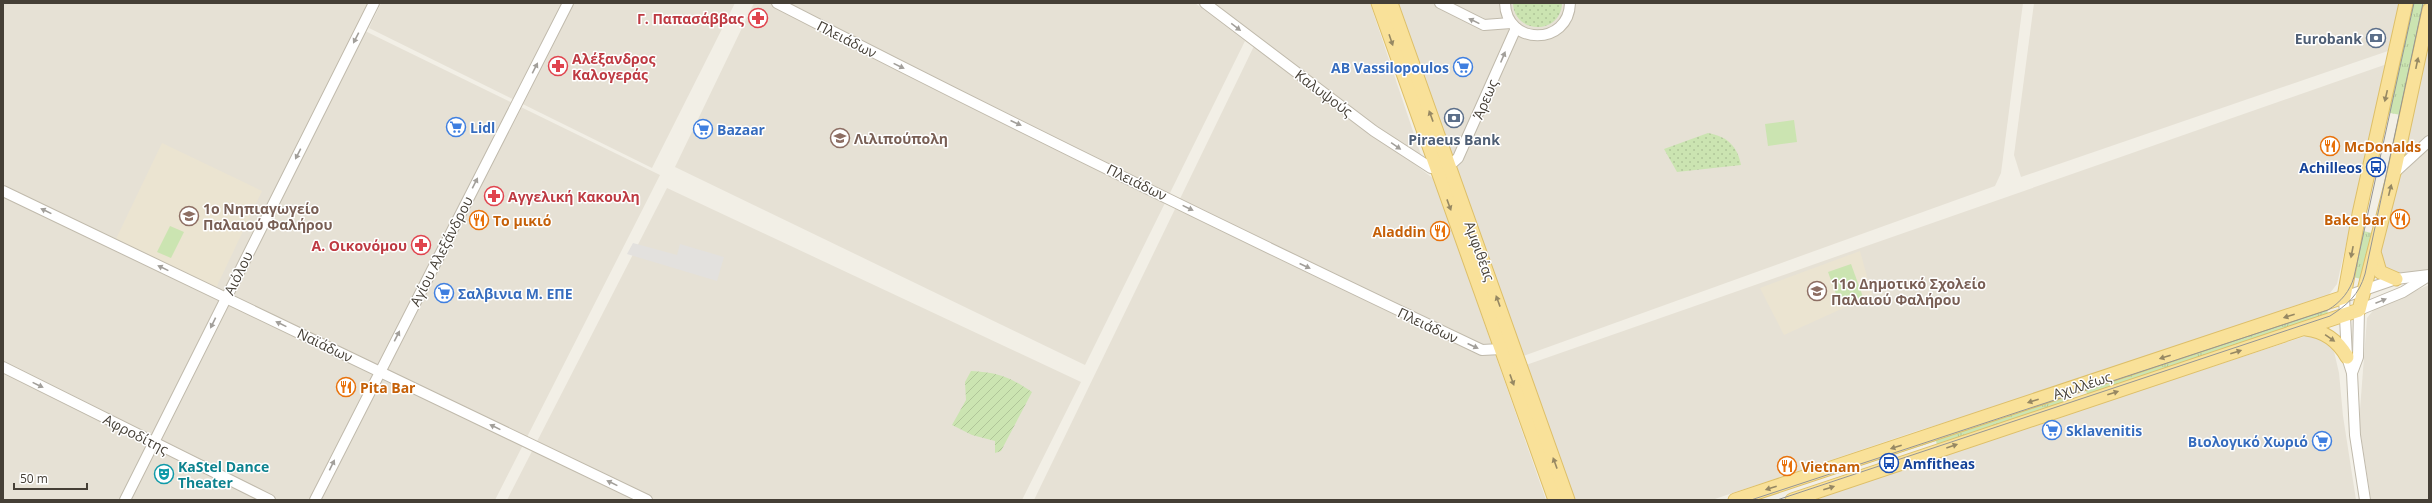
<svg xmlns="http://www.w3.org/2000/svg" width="2432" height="503" viewBox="0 0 2432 503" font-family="'Open Sans',sans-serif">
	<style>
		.residential { fill: #e6e1d5 }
		.education { fill: #ebe4d1 }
		.grass { fill: url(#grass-tufts) }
		.park { fill: url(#park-dots) }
		.garden { fill: url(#garden-furrows) }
		.pitch { fill: #cbe4b1 }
		.parking { fill: #e3e1de }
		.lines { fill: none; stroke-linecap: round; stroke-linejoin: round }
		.minor-casing { stroke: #c0baac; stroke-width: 12 }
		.major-casing { stroke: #ddbf69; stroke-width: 15 }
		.minor { stroke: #fff; stroke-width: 10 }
		.major { stroke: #f9e199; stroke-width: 13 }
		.tram { stroke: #959595; stroke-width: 1 }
		.oneway { fill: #a29f9a }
		.oneway2 { fill: #968863 }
		.labels { text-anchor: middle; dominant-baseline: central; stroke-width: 3; stroke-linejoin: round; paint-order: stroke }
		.health-label { font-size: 14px; font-weight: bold; fill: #be3a42; stroke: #fff; text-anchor: end }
		.service-label { font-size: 14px; font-weight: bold; fill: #4e5e75; stroke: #fff; text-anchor: end }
		.street-label { font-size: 14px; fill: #453f36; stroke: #fff }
		.shop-label { font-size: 14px; font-weight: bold; fill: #366cbe; stroke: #fff; text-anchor: start }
		.education-label { font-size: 14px; font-weight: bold; fill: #785e54; stroke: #fff; text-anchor: start }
		.food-label { font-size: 14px; font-weight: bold; fill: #c56008; stroke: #fff; text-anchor: start }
		.transit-label { font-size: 14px; font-weight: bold; fill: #164399; stroke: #fff; text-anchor: end }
		.culture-label { font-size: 14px; font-weight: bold; fill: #0d838f; stroke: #fff; text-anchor: start }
	</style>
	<defs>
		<pattern id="grass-tufts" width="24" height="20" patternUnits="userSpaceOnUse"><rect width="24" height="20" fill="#cbe4b1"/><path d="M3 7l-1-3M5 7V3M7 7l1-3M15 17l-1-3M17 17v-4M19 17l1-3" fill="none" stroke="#b0c599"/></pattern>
		<pattern id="park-dots" width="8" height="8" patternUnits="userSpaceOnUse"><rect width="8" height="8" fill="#cbe4b1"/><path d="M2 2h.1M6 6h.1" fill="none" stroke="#b0c599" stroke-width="1.8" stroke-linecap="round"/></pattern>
		<pattern id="garden-furrows" width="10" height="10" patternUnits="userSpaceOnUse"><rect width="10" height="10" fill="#cbe4b1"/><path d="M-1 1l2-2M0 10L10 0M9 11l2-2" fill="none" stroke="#b0c599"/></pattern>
	</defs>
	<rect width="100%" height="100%" fill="#f2efe6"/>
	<g class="residential">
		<path d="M 3,3 L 370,3 L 121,500 L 3,500 Z"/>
		<path d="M 381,3 L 735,3 L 652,168 L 369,28 Z"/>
		<path d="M 754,3 L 1195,3 L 1245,41 L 1085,365 L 675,167 Z"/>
		<path d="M 1213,3 L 1370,3 L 1424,164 Z"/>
		<path d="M 1394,3 L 2023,3 L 2001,173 L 1995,186 L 1523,356 Z"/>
		<path d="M 2034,3 L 2399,3 L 2388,51 L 2021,177 L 2014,155 Z"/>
		<path d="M 361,29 L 660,175 L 596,301 L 495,500 L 125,500 Z"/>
		<path d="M 2429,34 L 2429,269 L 2413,274 L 2397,274 L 2385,269 L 2380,256 Z"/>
		<path d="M 1255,44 L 1434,179 L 1546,500 L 1034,500 Z"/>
		<path d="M 2387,64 L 2337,284 L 2327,297 L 2062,387 L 1917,431 L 1712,500 L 1572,500 L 1526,365 Z"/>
		<path d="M 667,188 L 1081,382 L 1022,500 L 507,500 Z"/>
		<path d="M 2429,285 L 2429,500 L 2371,500 L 2359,423 L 2367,318 L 2376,307 Z"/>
		<path d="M 2306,336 L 2319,337 L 2333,347 L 2339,373 L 2343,416 L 2356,500 L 1804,500 Z"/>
	</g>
	<g class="education">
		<path d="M 162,143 L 262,191 L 216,288 L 115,241 Z"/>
		<path d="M 1860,251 L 1872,295 L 1784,335 L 1760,288 Z"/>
	</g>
	<g class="grass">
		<path d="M 2409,3 L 2425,3 L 2401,115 L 2385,112 Z"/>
		<path d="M 2359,230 L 2376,234 L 2365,280 L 2349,276 Z"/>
		<path d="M 2326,308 L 2330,318 L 2089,398 L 2085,389 Z"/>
		<path d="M 2063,396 L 2066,406 L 1834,483 L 1833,479 L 1937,445 L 1936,441 L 1832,475 L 1831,472 Z"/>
	</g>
	<g class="park">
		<path d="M 1562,3 C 1561,35 1514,35 1513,3 Z"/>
		<path d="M 1708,133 C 1728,137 1737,146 1741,165 L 1677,172 L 1664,149 Z"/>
	</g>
	<path class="garden" d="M 971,371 C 999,373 1008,376 1032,392 L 1001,451 L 995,453 L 995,441 L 972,435 L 952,425 L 966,400 L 965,382 Z"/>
	<g class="pitch">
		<path d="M 1794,120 L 1797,142 L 1768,146 L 1765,124 Z"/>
		<path d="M 170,226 L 184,232 L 171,258 L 157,252 Z"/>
		<path d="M 1851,264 L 1863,297 L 1840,305 L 1828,272 Z"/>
	</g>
	<path class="parking" d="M 633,243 L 677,255 L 680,244 L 724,257 L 717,281 L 627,254 Z"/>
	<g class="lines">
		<g class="minor-casing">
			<g id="minor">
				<path d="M 777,3 C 1010,123 1246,238 1482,350 L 1501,349"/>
				<path d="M 1205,3 L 1374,131 L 1431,168 L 1449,166 L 1458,158 L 1516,28"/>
				<path d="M 1440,3 L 1484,25 L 1511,23"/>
				<path d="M 1505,3 C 1506,46 1569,46 1570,3"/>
				<path d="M 2394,173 L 2429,141"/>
				<path d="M 3,191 L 647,500"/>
				<path d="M 3,367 L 270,500"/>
				<path d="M 2352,373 L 2358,357 L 2359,310 L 2403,292 L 2427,277"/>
				<path d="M 125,500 L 374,3"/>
				<path d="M 315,500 L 568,3"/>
				<path d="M 2365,500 L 2355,435 L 2352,373 L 2347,357 L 2344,297 L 2396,279 L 2429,275"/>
			</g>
		</g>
		<g class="major-casing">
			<g id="major">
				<path d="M 1378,3 L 1555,500"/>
				<path d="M 1391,3 L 1568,500"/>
				<path d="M 2375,255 L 2380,272 L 2396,279"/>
				<path d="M 2306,329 C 2324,331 2338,341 2347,357"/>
				<path d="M 1735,500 L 2344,297 L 2359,214 L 2406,3"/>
				<path d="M 1792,500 L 2359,310 L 2394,173 L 2429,10"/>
			</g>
		</g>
		<use href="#minor" class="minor"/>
		<use href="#major" class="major"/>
		<g class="tram">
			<path d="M 1751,500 L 2328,310 C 2341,302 2350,291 2354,277 L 2414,3"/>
			<path d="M 1777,500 L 2330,316 C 2347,305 2359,295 2365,274 L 2423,3"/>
		</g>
	</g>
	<defs><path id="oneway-solid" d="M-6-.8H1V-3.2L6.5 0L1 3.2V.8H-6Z"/></defs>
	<g class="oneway">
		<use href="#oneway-solid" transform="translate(1474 21) rotate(-154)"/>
		<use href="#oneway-solid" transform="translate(1236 27) rotate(37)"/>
		<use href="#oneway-solid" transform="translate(356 38) rotate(117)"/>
		<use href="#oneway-solid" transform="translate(1503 57) rotate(-67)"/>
		<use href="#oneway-solid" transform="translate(899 66) rotate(26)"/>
		<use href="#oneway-solid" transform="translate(535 68) rotate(-63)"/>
		<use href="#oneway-solid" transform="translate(1016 123) rotate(24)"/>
		<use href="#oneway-solid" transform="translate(1396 146) rotate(35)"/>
		<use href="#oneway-solid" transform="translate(298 154) rotate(117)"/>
		<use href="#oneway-solid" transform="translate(475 183) rotate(-63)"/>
		<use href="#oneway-solid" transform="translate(1188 208) rotate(26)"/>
		<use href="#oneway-solid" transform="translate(46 211) rotate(-154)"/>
		<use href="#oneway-solid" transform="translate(1305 266) rotate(25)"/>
		<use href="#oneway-solid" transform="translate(163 268) rotate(-154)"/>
		<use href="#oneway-solid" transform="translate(2381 301) rotate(-22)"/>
		<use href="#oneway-solid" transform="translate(213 323) rotate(116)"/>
		<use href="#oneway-solid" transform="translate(281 324) rotate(-154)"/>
		<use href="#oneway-solid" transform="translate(397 336) rotate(-63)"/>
		<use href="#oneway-solid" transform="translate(1473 346) rotate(25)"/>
		<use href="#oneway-solid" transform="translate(38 385) rotate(26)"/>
		<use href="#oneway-solid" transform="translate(495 427) rotate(-154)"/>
		<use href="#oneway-solid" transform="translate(332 465) rotate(-64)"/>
		<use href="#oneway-solid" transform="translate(612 483) rotate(-154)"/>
	</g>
	<g class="oneway2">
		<use href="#oneway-solid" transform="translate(1391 40) rotate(71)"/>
		<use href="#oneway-solid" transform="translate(2417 63) rotate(-78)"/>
		<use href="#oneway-solid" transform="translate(2386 96) rotate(103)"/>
		<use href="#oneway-solid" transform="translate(1431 116) rotate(-110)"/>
		<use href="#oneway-solid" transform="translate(2390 190) rotate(-76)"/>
		<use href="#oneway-solid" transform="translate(1449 205) rotate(70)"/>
		<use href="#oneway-solid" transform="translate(2352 252) rotate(101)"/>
		<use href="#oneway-solid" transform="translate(1498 301) rotate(-110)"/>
		<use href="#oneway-solid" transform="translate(2289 316) rotate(162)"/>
		<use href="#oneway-solid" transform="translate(2330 338) rotate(35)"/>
		<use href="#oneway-solid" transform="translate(2236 352) rotate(-18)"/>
		<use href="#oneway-solid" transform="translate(2165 357) rotate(162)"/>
		<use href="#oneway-solid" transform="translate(1512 380) rotate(70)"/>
		<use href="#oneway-solid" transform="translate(2113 393) rotate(-18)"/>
		<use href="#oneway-solid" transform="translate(2033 401) rotate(162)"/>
		<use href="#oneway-solid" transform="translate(1952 446) rotate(-19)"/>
		<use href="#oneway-solid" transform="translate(1896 447) rotate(162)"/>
		<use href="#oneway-solid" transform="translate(1555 463) rotate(-110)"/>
		<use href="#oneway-solid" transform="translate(1771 488) rotate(162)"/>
		<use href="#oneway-solid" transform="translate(1829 488) rotate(-18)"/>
	</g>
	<defs>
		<g id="pharmacy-ring" transform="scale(1)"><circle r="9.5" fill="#fff" stroke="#e0444e" stroke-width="1.5"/><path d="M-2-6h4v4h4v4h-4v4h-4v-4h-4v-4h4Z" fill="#e0444e"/></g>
		<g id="bank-ring" transform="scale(1)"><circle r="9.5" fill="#fff" stroke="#5c6f8a" stroke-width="1.5"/><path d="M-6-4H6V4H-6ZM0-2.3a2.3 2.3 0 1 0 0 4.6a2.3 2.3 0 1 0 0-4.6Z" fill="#5c6f8a"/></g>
		<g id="supermarket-ring" transform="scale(1)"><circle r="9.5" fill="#fff" stroke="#3f7fe0" stroke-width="1.5"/><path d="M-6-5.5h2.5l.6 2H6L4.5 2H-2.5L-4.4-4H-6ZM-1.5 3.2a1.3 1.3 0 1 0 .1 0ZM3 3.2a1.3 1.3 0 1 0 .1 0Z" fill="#3f7fe0"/></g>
		<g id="school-ring" transform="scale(1)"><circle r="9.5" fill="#fff" stroke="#8d6e63" stroke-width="1.5"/><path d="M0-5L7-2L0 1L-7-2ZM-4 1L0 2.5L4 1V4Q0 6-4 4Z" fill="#8d6e63"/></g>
		<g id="restaurant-ring" transform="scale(1)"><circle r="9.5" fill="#fff" stroke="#e8710a" stroke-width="1.5"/><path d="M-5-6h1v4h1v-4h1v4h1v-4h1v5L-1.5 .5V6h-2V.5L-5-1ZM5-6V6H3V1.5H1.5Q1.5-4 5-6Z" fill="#e8710a"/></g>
		<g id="bus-ring" transform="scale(1)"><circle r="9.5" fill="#fff" stroke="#1a4fb4" stroke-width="1.5"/><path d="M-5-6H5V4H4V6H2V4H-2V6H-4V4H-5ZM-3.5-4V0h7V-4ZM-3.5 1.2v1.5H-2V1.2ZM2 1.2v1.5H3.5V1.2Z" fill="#1a4fb4"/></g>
		<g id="theatre-ring" transform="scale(1)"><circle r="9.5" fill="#fff" stroke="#0f9aa8" stroke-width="1.5"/><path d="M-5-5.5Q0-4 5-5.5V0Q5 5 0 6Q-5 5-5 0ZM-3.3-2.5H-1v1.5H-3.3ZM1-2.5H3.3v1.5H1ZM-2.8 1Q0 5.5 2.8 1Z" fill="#0f9aa8"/></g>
	</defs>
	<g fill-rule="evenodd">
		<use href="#pharmacy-ring" x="758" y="18"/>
		<use href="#bank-ring" x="2376" y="38"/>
		<use href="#pharmacy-ring" x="558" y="66"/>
		<use href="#supermarket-ring" x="1463" y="67"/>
		<use href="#bank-ring" x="1454" y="118"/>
		<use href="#supermarket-ring" x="456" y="127"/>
		<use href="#supermarket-ring" x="703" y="129"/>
		<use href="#school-ring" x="840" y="138"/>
		<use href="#restaurant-ring" x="2330" y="146"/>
		<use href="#bus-ring" x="2376" y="167"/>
		<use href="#pharmacy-ring" x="494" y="196"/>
		<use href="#school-ring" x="189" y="216"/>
		<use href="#restaurant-ring" x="2400" y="219"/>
		<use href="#restaurant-ring" x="479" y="220"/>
		<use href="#restaurant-ring" x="1440" y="231"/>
		<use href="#pharmacy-ring" x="421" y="245"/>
		<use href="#school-ring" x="1817" y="291"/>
		<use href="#supermarket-ring" x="444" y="293"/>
		<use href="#restaurant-ring" x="346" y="387"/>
		<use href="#supermarket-ring" x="2052" y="430"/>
		<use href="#supermarket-ring" x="2322" y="441"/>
		<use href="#bus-ring" x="1889" y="463"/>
		<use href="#restaurant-ring" x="1787" y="466"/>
		<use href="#theatre-ring" x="164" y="474"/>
	</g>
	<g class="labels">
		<g class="health-label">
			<text x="744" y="18">Γ. Παπασάββας</text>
			<text x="572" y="58" text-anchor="start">Αλέξανδρος<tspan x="572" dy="16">Καλογεράς</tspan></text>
			<text x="508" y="196" text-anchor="start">Αγγελική Κακουλη</text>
			<text x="407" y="245">Α. Οικονόμου</text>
		</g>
		<g class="service-label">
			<text x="2362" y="38">Eurobank</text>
			<text x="1454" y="139" text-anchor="middle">Piraeus Bank</text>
		</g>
		<g class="street-label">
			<text transform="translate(847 39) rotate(27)">Πλειάδων</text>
			<text transform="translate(1324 93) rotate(37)">Καλυψούς</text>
			<text transform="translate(1485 99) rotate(-67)">Άρεως</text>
			<text transform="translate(1137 182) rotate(26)">Πλειάδων</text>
			<text transform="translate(441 251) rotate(-63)">Αγίου Αλεξάνδρου</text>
			<text transform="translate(1480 251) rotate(70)">Αμφιθέας</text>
			<text transform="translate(238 273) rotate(-64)">Αιόλου</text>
			<text transform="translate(1428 325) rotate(25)">Πλειάδων</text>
			<text transform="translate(325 345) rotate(26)">Ναϊάδων</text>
			<text transform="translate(2082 385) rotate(-18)">Αχιλλέως</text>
			<text transform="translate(136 434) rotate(27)">Αφροδίτης</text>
		</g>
		<g class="shop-label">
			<text x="1449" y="67" text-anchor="end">AB Vassilopoulos</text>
			<text x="470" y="127">Lidl</text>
			<text x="717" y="129">Bazaar</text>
			<text x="458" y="293">Σαλβινια Μ. ΕΠΕ</text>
			<text x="2066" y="430">Sklavenitis</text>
			<text x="2308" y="441" text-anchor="end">Βιολογικό Χωριό</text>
		</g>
		<g class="education-label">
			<text x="854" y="138">Λιλιπούπολη</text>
			<text x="203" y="208">1ο Νηπιαγωγείο<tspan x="203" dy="16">Παλαιού Φαλήρου</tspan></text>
			<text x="1831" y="283">11ο Δημοτικό Σχολείο<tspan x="1831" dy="16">Παλαιού Φαλήρου</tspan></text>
		</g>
		<g class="food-label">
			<text x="2344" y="146">McDonalds</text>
			<text x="2386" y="219" text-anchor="end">Bake bar</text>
			<text x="493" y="220">Το μικιό</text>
			<text x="1426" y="231" text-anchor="end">Aladdin</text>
			<text x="360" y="387">Pita Bar</text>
			<text x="1801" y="466">Vietnam</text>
		</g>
		<g class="transit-label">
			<text x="2362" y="167">Achilleos</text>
			<text x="1903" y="463" text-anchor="start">Amfitheas</text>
		</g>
		<g class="culture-label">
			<text x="178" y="466">KaStel Dance<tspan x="178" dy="16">Theater</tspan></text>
		</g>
	</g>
	<rect width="2432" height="503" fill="none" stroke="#453f36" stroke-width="8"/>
	<path d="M14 483v6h73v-6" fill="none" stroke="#453f36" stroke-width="2"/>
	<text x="20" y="483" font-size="12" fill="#453f36" stroke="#ffffff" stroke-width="3" paint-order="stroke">50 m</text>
</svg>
